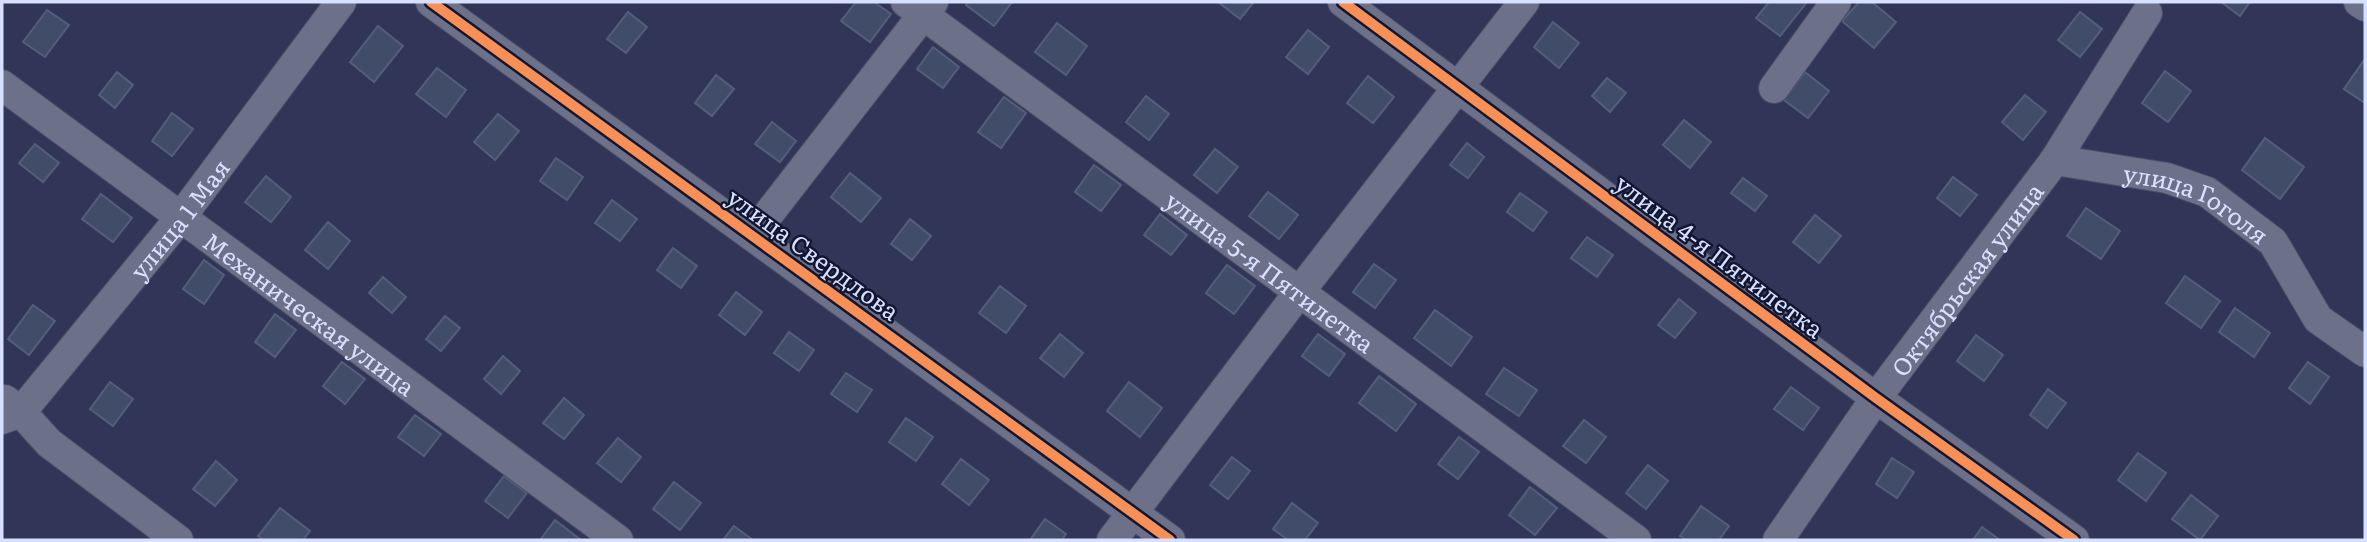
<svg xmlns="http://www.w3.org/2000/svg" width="2367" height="542" viewBox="0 0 2367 542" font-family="Literata,serif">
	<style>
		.building { fill: #414d68; stroke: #535e7a; stroke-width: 2 }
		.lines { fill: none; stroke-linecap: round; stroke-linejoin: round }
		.minor-casing { stroke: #4b4e69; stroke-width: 32 }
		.minor { stroke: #6c7089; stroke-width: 30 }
		.cycleway-casing { stroke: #111631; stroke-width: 15 }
		.cycleway { stroke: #f78f57; stroke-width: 10 }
		.labels { text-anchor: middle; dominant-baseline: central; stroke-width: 5; stroke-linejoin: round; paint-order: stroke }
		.street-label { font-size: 24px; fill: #d8e0ff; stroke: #111631 }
	</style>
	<rect width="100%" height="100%" fill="#313557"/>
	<g class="building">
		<path d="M 856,2 L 874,2 L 891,14 L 870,42 L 841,21 Z"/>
		<path d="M 968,2 L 1012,2 L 994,26 L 966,5 Z"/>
		<path d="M 1218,2 L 1254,2 L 1240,19 Z"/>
		<path d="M 1769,2 L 1807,2 L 1780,36 L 1756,18 Z"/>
		<path d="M 1859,2 L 1872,2 L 1896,22 L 1874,48 L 1842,21 Z"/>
		<path d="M 2221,2 L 2250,2 L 2240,16 Z"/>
		<path d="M 47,10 L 69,25 L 45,57 L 23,42 Z"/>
		<path d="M 628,12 L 647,27 L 626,53 L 607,39 Z"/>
		<path d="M 2080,12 L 2102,29 L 2080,57 L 2058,40 Z"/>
		<path d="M 1553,22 L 1579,43 L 1559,68 L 1534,47 Z"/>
		<path d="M 1057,23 L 1087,46 L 1066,75 L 1035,52 Z"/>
		<path d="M 378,26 L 403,46 L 374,82 L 350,62 Z"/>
		<path d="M 1308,30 L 1329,47 L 1308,74 L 1286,57 Z"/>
		<path d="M 933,47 L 959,67 L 943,88 L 917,69 Z"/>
		<path d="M 2365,59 L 2365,103 L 2344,89 Z"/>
		<path d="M 2365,59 L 2365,103 L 2344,89 Z"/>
		<path d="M 437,68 L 466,90 L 446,117 L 416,94 Z"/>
		<path d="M 2165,71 L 2191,91 L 2168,122 L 2142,103 Z"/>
		<path d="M 117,72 L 133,85 L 115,108 L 99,95 Z"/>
		<path d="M 1805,72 L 1829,91 L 1808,118 L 1784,100 Z"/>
		<path d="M 716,75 L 734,89 L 712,116 L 695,103 Z"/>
		<path d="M 1368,76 L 1394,97 L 1373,123 L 1347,103 Z"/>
		<path d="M 1607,78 L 1626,93 L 1610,112 L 1592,96 Z"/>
		<path d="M 2025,95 L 2046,112 L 2023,140 L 2002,122 Z"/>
		<path d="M 1146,96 L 1169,114 L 1149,140 L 1126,122 Z"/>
		<path d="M 1004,97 L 1026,113 L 1001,148 L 978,132 Z"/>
		<path d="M 172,113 L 193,129 L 172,156 L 152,141 Z"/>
		<path d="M 498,114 L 519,131 L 495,160 L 474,142 Z"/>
		<path d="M 1684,120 L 1711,142 L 1690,168 L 1663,145 Z"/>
		<path d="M 772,122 L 796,141 L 780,162 L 755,144 Z"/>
		<path d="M 2265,138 L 2304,167 L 2280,199 L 2242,170 Z"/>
		<path d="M 1467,143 L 1484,157 L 1468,178 L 1450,165 Z"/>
		<path d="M 35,144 L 59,163 L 43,182 L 19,163 Z"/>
		<path d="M 1215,149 L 1238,167 L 1217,193 L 1194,175 Z"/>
		<path d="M 556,158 L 583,177 L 567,200 L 540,181 Z"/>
		<path d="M 1094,165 L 1121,185 L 1101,211 L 1075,192 Z"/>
		<path d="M 850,173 L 881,198 L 861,222 L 831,197 Z"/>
		<path d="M 266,176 L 291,197 L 271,222 L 245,202 Z"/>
		<path d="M 1953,177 L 1977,195 L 1960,216 L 1937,198 Z"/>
		<path d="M 1743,178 L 1767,196 L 1755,211 L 1731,193 Z"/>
		<path d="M 1268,192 L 1298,215 L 1279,239 L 1249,216 Z"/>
		<path d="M 1520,193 L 1547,212 L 1533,231 L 1507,212 Z"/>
		<path d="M 101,194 L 132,218 L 113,242 L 82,219 Z"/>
		<path d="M 612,200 L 637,219 L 620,241 L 595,223 Z"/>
		<path d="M 2086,208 L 2120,231 L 2101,259 L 2067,236 Z"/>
		<path d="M 1160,214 L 1187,235 L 1171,255 L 1144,235 Z"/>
		<path d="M 1815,215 L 1841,236 L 1819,263 L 1793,242 Z"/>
		<path d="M 910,219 L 931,236 L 912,260 L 891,244 Z"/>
		<path d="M 328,222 L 350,241 L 328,269 L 305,250 Z"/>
		<path d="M 1587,237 L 1613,255 L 1597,277 L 1571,258 Z"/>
		<path d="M 673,248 L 697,266 L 681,288 L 657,270 Z"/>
		<path d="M 204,260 L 224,275 L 204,304 L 183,289 Z"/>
		<path d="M 1374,264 L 1396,280 L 1375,308 L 1353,292 Z"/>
		<path d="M 1227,265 L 1255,286 L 1234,314 L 1206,293 Z"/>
		<path d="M 2185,276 L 2220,301 L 2201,328 L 2166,303 Z"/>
		<path d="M 383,277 L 406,297 L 392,313 L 369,293 Z"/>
		<path d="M 1000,286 L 1026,306 L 1006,333 L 979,313 Z"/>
		<path d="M 736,292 L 762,312 L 745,335 L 719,315 Z"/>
		<path d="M 1679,299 L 1696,313 L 1675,338 L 1658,325 Z"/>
		<path d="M 33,305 L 55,321 L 29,355 L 8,339 Z"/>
		<path d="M 2235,308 L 2270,333 L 2254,357 L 2219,332 Z"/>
		<path d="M 1435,310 L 1472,337 L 1451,366 L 1414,338 Z"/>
		<path d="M 275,314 L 296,330 L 275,357 L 255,342 Z"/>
		<path d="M 445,316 L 460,328 L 441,351 L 426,339 Z"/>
		<path d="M 789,332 L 814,350 L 799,371 L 774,353 Z"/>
		<path d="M 1060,334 L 1083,353 L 1064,377 L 1040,358 Z"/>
		<path d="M 1318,334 L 1345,354 L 1329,376 L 1302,356 Z"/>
		<path d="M 1976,335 L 2003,355 L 1984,381 L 1957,361 Z"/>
		<path d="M 503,356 L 520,371 L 501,394 L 484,379 Z"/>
		<path d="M 342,362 L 365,379 L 345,404 L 323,386 Z"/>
		<path d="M 2308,362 L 2329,377 L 2310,404 L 2289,388 Z"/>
		<path d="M 1504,368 L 1537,390 L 1519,416 L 1486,394 Z"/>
		<path d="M 846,373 L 872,390 L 857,412 L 831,394 Z"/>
		<path d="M 1379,376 L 1416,404 L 1396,431 L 1359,403 Z"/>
		<path d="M 110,382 L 133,399 L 113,426 L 90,409 Z"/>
		<path d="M 1129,382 L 1162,408 L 1140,437 L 1107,411 Z"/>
		<path d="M 1791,387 L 1819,408 L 1803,430 L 1774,409 Z"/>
		<path d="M 2048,389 L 2066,403 L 2047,428 L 2030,415 Z"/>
		<path d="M 564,398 L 584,415 L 564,439 L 543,423 Z"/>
		<path d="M 415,415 L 441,434 L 424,456 L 398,437 Z"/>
		<path d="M 906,418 L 933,437 L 916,461 L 889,442 Z"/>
		<path d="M 1584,420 L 1606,437 L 1586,463 L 1563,446 Z"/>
		<path d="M 1459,437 L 1479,452 L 1458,479 L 1438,464 Z"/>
		<path d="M 618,438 L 641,457 L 621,482 L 597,463 Z"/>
		<path d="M 2138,453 L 2166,473 L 2146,501 L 2118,480 Z"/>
		<path d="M 1232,457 L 1250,471 L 1228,499 L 1210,485 Z"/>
		<path d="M 1892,458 L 1914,472 L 1897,498 L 1876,484 Z"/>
		<path d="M 961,459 L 989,480 L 969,505 L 942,484 Z"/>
		<path d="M 216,461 L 237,480 L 215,506 L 193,489 Z"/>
		<path d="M 1648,465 L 1668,481 L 1646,509 L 1626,493 Z"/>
		<path d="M 504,476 L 527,493 L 508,518 L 485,501 Z"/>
		<path d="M 674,482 L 701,503 L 680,530 L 653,509 Z"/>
		<path d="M 1530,487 L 1557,508 L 1535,535 L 1509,515 Z"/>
		<path d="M 2191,495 L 2218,516 L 2200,540 L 2172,519 Z"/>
		<path d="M 1292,503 L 1318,523 L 1305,540 L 1288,540 L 1273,529 Z"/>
		<path d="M 1701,506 L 1729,526 L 1719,540 L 1687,540 L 1680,536 Z"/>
		<path d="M 280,508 L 310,531 L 303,540 L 264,540 L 258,536 Z"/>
		<path d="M 1045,519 L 1066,534 L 1062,540 L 1030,540 Z"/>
		<path d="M 555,520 L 581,540 L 540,540 Z"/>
		<path d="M 734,526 L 753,540 L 723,540 Z"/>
		<path d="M 1982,527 L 2000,540 L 1973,540 Z"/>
	</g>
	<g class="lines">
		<g class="minor-casing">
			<g id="minor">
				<path d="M 431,2 L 1170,540"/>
				<path id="s1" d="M 906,2 L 1636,540"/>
				<path d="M 1343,2 L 1876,398 L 2074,540"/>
				<path d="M 2359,2 L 2365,6"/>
				<path id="s2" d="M 2,85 L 618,540"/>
				<path d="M 1774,88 L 1836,2"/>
				<path id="s3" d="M 2055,160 L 2167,178 L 2207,192 L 2273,242 L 2318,319 L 2365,352"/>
				<path d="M 753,234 L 933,2"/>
				<path d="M 5,400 L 21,412 L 49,443 L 178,540"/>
				<path id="s4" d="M 2,419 L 21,412 L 181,217 L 341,2"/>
				<path d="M 1112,540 L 1300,291 L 1524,2"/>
				<path id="s5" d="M 1778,540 L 1876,398 L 2055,160 L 2147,13"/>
			</g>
		</g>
		<use href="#minor" class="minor"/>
		<g class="cycleway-casing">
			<g id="cycleway">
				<path d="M 431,2 L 1170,540"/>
				<path d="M 1343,2 L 1876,398 L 2074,540"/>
			</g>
		</g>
		<use href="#cycleway" class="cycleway"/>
	</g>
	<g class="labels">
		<g class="street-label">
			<text stroke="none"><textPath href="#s3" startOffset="150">улица Гоголя</textPath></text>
			<text stroke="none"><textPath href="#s4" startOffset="270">улица 1 Мая</textPath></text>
			<text transform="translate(814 253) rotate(36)">улица Свердлова</text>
			<text transform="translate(1720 255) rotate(37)">улица 4-я Пятилетка</text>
			<text stroke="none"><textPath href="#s1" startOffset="453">улица 5-я Пятилетка</textPath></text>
			<text stroke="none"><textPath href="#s5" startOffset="322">Октябрьская улица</textPath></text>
			<text stroke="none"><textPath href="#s2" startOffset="383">Механическая улица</textPath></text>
		</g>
	</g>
	<rect width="2367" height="542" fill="none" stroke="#d8e0ff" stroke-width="7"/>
</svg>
